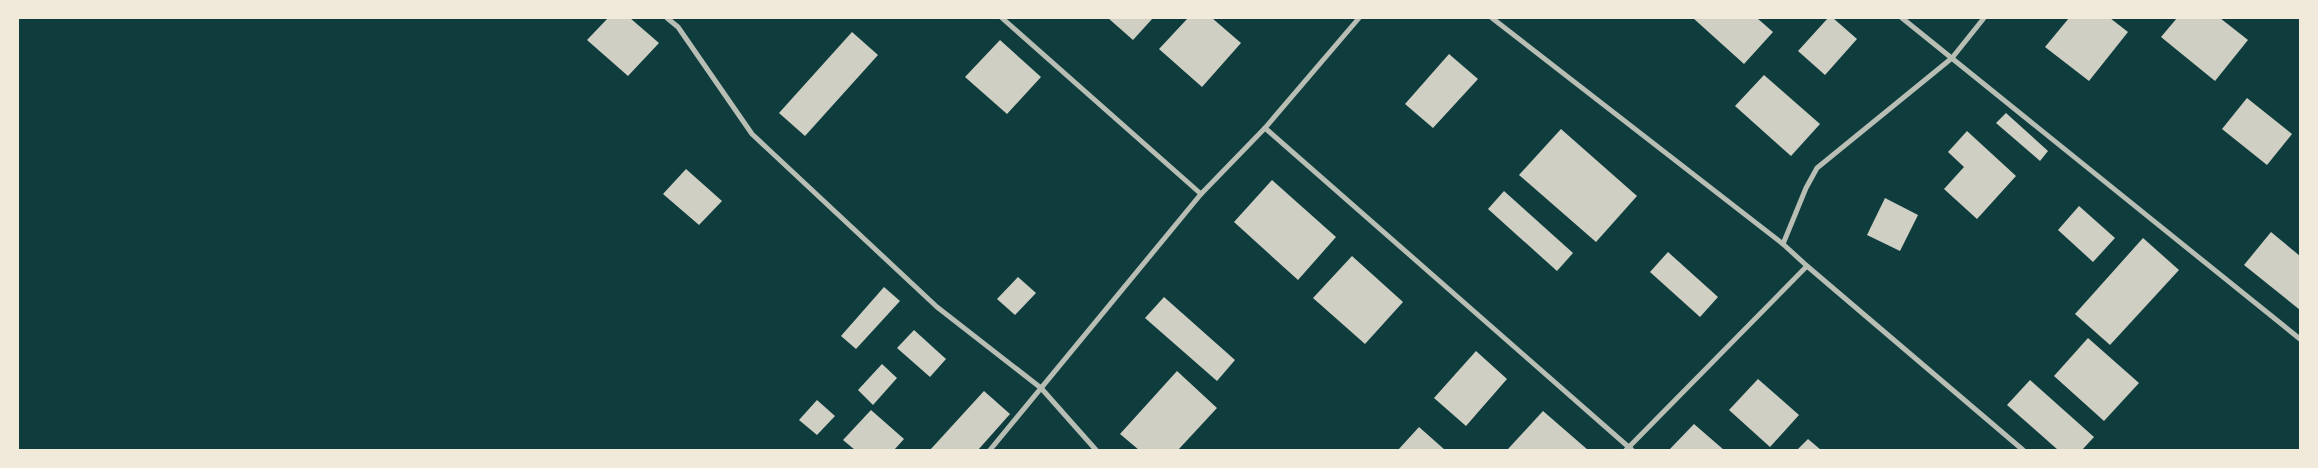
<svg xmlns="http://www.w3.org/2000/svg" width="2318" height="468" viewBox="0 0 2318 468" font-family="'Titillium Web',sans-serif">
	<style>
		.building { fill: #cfcfc3 }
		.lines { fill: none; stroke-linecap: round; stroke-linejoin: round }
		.minor { stroke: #b8beb3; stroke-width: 5 }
	</style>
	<rect width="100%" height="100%" fill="#0f3d3e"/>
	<g class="building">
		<path d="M 608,18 L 630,18 L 659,43 L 628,76 L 587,40 Z"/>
		<path d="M 1108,18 L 1153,18 L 1133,40 Z"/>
		<path d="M 1188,18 L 1212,18 L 1241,43 L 1202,87 L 1159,49 Z"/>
		<path d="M 1693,18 L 1757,18 L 1773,32 L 1744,64 Z"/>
		<path d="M 1828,18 L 1833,18 L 1857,39 L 1825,75 L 1798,51 Z"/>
		<path d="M 2069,18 L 2110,18 L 2128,32 L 2089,81 L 2045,47 Z"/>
		<path d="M 2177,18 L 2220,18 L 2248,40 L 2215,81 L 2161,37 Z"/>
		<path d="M 852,32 L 878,55 L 805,136 L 779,113 Z"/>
		<path d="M 1000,40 L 1041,77 L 1007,114 L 965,77 Z"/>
		<path d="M 1449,54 L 1478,79 L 1433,128 L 1405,104 Z"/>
		<path d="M 1764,75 L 1820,124 L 1791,156 L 1735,106 Z"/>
		<path d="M 2247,98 L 2292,134 L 2267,165 L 2222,129 Z"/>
		<path d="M 2006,113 L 2048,151 L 2040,161 L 1996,123 Z"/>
		<path d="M 1561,129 L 1637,196 L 1596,242 L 1519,175 Z"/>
		<path d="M 1967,131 L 2016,176 L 1977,219 L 1944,189 L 1964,167 L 1948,152 Z"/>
		<path d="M 686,169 L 722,201 L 699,225 L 663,194 Z"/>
		<path d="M 1272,180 L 1336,237 L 1298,280 L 1234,222 Z"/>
		<path d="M 1504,191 L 1573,253 L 1557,271 L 1488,209 Z"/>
		<path d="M 1885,198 L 1918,215 L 1900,251 L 1867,235 Z"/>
		<path d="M 2079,206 L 2115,238 L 2093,262 L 2058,230 Z"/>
		<path d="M 2271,232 L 2300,256 L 2300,310 L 2244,265 Z"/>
		<path d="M 2143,238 L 2179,270 L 2110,345 L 2075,314 Z"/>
		<path d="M 1668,252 L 1718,297 L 1700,317 L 1650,272 Z"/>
		<path d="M 1352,256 L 1403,302 L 1365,344 L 1313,298 Z"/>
		<path d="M 1018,277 L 1036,293 L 1015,315 L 997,299 Z"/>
		<path d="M 884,287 L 900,301 L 856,349 L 841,336 Z"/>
		<path d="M 1164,297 L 1235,360 L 1217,381 L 1145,318 Z"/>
		<path d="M 914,330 L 946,359 L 930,377 L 897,348 Z"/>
		<path d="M 2088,338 L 2139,383 L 2104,421 L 2054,376 Z"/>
		<path d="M 1476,351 L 1507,379 L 1466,426 L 1434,398 Z"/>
		<path d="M 882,364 L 897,378 L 873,405 L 858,390 Z"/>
		<path d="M 1177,371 L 1217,408 L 1178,450 L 1139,450 L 1120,434 Z"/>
		<path d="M 1758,379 L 1799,415 L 1770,447 L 1729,410 Z"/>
		<path d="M 2030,380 L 2094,437 L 2082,450 L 2058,450 L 2007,405 Z"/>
		<path d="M 984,391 L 1010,414 L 978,450 L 930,450 Z"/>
		<path d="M 817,400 L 835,416 L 817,435 L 799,420 Z"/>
		<path d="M 871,410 L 904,439 L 894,450 L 855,450 L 843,440 Z"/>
		<path d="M 1543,411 L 1588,450 L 1510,450 L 1508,449 Z"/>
		<path d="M 1694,424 L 1724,450 L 1669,450 Z"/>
		<path d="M 1419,427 L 1445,450 L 1398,450 Z"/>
		<path d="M 1808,439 L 1821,450 L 1797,450 Z"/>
	</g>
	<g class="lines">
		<g class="minor">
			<path d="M 667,18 L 678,27 L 752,134 L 937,307 L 1041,388 L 1096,450"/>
			<path d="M 1002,18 L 1201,194"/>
			<path d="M 1492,18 L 1783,244 L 1807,266 L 2023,450"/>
			<path d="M 1902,18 L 2300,339"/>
			<path d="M 1265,128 L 1632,450"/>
			<path d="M 1783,244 L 1806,188 L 1817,168 L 1952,58 L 1984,18"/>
			<path d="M 990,450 L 1201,194 L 1265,128 L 1359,18"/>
			<path d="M 1626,450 L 1807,266"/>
		</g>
	</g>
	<rect width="2318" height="468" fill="none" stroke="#f1e9da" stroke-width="38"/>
</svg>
